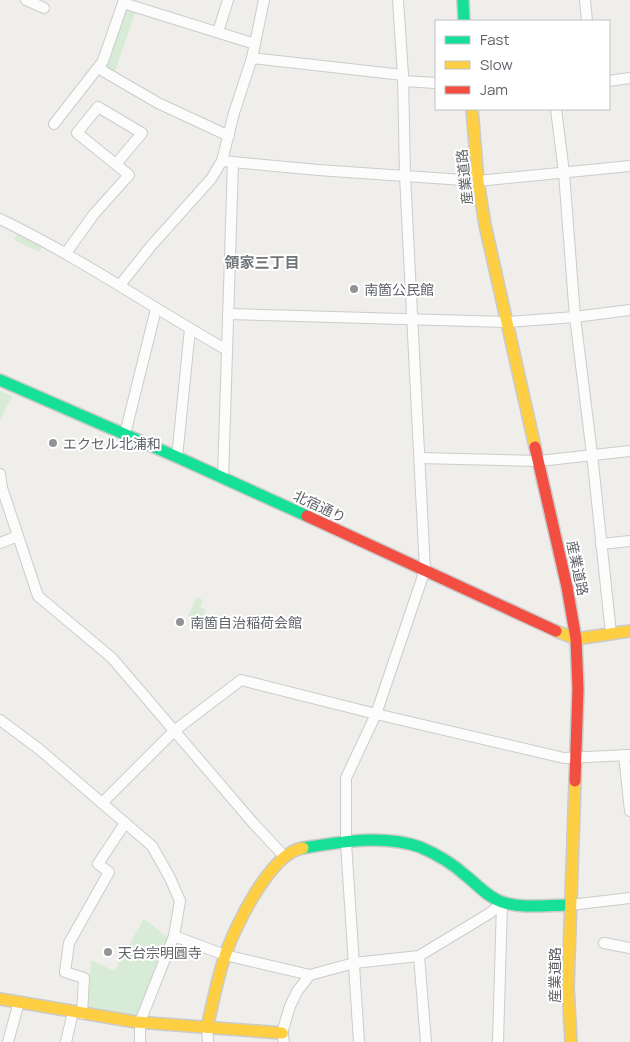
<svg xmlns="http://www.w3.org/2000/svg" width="630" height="1042" viewBox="0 0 630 1042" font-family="Manrope,'Noto Sans JP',sans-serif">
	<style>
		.green { fill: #d8ebd6 }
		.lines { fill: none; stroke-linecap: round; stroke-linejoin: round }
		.street-casing { stroke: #cbcccc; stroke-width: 12 }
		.fast-casing { stroke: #cacacb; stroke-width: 14 }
		.slow-casing { stroke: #cacacb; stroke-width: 14 }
		.jam-casing { stroke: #cacacb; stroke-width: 14 }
		.street { stroke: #fdfcfc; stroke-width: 10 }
		.fast { stroke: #16e098; stroke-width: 11 }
		.slow { stroke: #ffcf43; stroke-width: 11 }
		.jam { stroke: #f24e42; stroke-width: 11 }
		.poi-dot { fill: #919496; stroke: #fff; stroke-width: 2 }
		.labels { text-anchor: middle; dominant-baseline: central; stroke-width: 4; stroke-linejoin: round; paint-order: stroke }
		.street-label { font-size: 14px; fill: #5f6368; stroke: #fff }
		.poi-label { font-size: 14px; fill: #5f6368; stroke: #fff; text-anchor: start }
		.neighbourhood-label { font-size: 15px; font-weight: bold; fill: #70757a; stroke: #fff }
	</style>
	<rect width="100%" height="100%" fill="#efeeea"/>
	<g class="green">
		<path d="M 125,8 L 136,10 L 114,74 L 106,69 Z"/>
		<path d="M 18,233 L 43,245 L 39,252 L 14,240 Z"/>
		<path d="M 0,391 L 12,396 L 0,421 Z"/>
		<path d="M 197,597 L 203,600 L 200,607 L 206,610 L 201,623 L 195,626 L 188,616 Z"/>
		<path d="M 144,919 L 169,939 L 137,1017 L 87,1008 L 91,960 L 114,971 Z"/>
	</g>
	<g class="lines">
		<g class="street-casing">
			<g id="street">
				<path d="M 26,0 L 44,8"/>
				<path d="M 585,0 L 587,21"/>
				<path d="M 123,3 L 255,44"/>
				<path d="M 218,32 L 228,0"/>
				<path d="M 252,58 L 403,75"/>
				<path d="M 100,66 L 103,71 L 158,103 L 229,136"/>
				<path d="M 403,81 L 436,83"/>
				<path d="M 609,81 L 630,78"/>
				<path d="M 556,109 L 564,173 L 575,317 L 592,454 L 611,634"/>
				<path d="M 54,124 L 103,61 L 124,0"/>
				<path d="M 222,161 L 318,170 L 478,181 L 630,166"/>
				<path d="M 0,219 C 79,257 151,307 227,350"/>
				<path d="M 66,253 L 94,214 L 129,175 L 77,133 L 98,107 L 142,133 L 116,164"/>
				<path d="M 120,285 L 151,246 L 211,179 L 222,161 L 234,113 L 252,58 L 264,0"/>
				<path d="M 228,314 L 507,322 L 575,317 L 630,310"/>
				<path d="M 125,434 L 156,309"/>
				<path d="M 177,457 L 190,329"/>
				<path d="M 420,458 L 539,461 L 630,451"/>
				<path d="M 0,474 L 2,488 L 38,596 L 112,658 L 254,824 L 284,856"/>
				<path d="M 223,478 L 233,162"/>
				<path d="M 0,543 L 18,536"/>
				<path d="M 601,544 L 630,541"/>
				<path d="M 0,720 L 39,749 L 152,846 L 170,878 L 180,901 L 174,936 L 140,1022 L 140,1042"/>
				<path d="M 624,755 L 630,811"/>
				<path d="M 102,803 L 174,731 L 241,680 L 376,714 L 564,758 L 630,755"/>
				<path d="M 570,905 L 630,898"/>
				<path d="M 174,936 L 225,955 L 310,975"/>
				<path d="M 604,943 L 630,948"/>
				<path d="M 419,956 L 426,1042"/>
				<path d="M 82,1014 L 84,978 L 65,972 L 69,943 L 109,872 L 98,864 L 125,823"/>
				<path d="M 207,1027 L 208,1042"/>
				<path d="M 8,1042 L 19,1002"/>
				<path d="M 66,1042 L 73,1012"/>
				<path d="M 284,1042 L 282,1033 L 290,1006 L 298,990 L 310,975 L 354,963 L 419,956 L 490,913 L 502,903"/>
				<path d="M 359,1042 L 346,843 L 346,778 L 376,714 L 425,570 L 405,176 L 403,75 L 398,0"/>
				<path d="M 498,1042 L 502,903"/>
			</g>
		</g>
		<g class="fast-casing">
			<g id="fast">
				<path d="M 463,0 L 464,21"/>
				<path d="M 0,380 L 177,457 L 307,516"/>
				<path d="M 303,848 C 340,842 382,834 420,847 C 436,854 452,863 465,875 C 477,884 487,897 502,902 C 523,909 548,905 570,905"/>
			</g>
		</g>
		<g class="slow-casing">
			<g id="slow">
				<path d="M 472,109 L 478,181 L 485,225 L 535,447"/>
				<path d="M 556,631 L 576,639 L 630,631"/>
				<path d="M 0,999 L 136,1022 L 282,1033"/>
				<path d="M 207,1027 C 213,1003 217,979 225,956 C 234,928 271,852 303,848"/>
				<path d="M 571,1042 L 568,986 L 575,781"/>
			</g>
		</g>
		<g class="jam-casing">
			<g id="jam">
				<path d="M 535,447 L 567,587 L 576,639 L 578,689 L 575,781"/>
				<path d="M 307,516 L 556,631"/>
			</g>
		</g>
		<use href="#street" class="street"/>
		<use href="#fast" class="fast"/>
		<use href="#slow" class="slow"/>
		<use href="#jam" class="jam"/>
	</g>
	<g class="poi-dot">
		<circle cx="354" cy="289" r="5"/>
		<circle cx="53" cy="443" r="5"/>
		<circle cx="180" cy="622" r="5"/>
		<circle cx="108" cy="952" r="5"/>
	</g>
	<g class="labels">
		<g class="street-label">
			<text transform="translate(464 177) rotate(-96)">産業道路</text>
			<text transform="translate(320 506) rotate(25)">北宿通り</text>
			<text transform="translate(578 568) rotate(78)">産業道路</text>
			<text transform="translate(554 975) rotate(-90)">産業道路</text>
		</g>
		<g class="poi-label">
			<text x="364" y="289">南箇公民館</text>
			<text x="63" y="443">エクセル北浦和</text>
			<text x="190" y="622">南箇自治稲荷会館</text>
			<text x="118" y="952">天台宗明圓寺</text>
		</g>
		<g class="neighbourhood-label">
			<text x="262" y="262">領家三丁目</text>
		</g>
	</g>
	<rect x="435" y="20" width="175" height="90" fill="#ffffff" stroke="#bfc1c3"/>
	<rect x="445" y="36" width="25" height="8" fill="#16e098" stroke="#bfc1c3"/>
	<text x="480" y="45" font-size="15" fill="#5f6368">Fast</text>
	<rect x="445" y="61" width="25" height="8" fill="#ffcf43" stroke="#bfc1c3"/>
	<text x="480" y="70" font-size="15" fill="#5f6368">Slow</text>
	<rect x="445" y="86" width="25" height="8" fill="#f24e42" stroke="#bfc1c3"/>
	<text x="480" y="95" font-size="15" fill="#5f6368">Jam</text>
</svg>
